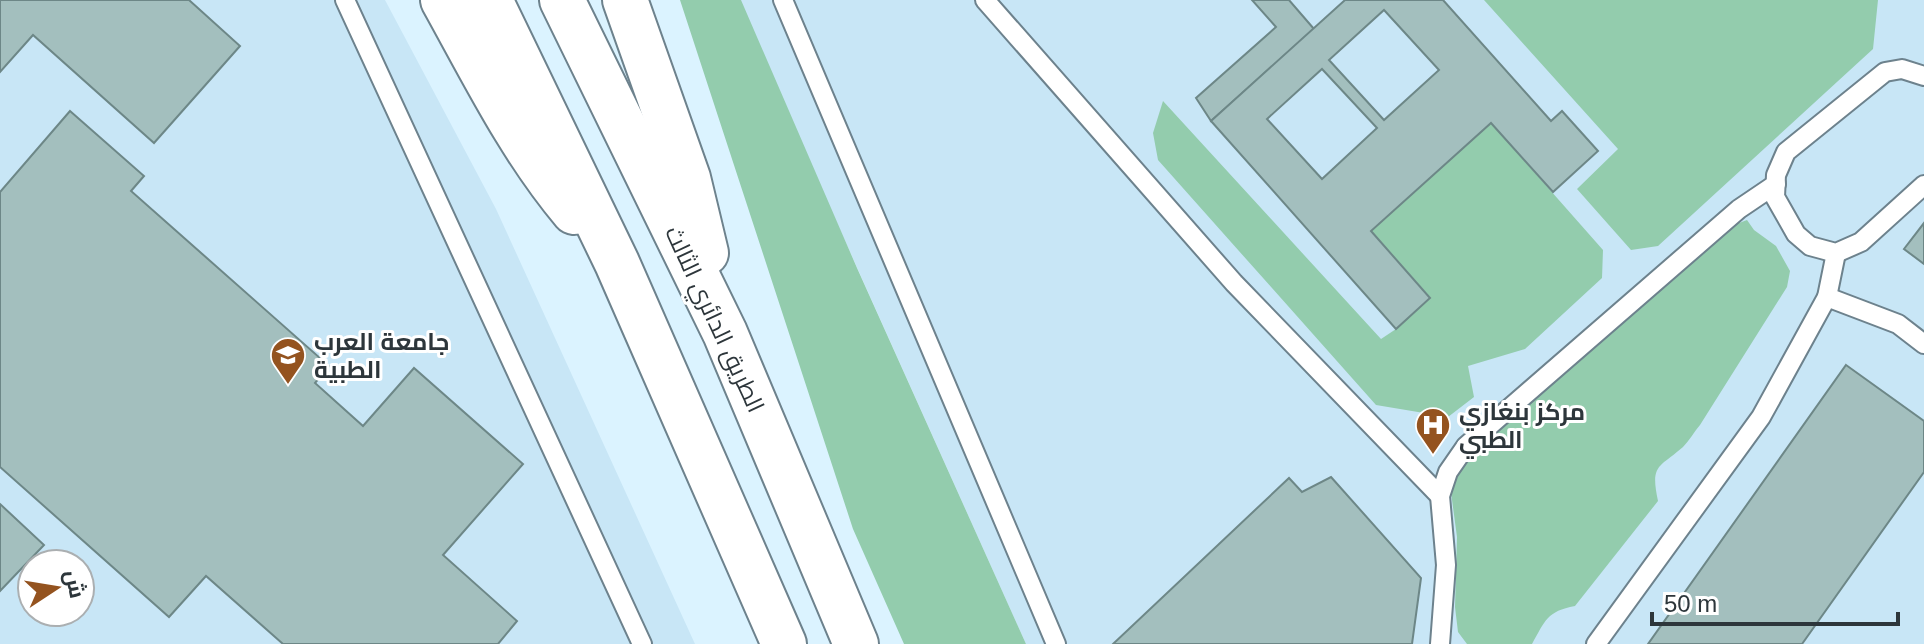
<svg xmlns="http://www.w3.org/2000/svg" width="1924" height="644" viewBox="0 0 1924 644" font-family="Helvetica,Cairo,sans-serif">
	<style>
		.built { fill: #c8e6f6; fill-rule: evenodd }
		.green { fill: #93ccad }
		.building { fill: #a3bfbe; stroke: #6d8787; stroke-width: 2; fill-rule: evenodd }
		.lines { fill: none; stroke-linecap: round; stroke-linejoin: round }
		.lane-casing { stroke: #6d828d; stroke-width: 22 }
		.highway-casing { stroke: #6d828d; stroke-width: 48 }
		.lane { stroke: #fff; stroke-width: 18 }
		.highway { stroke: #fff; stroke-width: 44 }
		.labels { text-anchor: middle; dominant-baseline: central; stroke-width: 6; stroke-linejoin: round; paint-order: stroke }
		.street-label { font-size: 24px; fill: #2d363b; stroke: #fff }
		.poi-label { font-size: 24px; font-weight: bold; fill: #2d363b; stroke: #fff; text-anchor: start }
	</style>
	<rect width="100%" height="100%" fill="#dbf3ff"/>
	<g class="built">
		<path d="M 0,0 L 385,0 L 496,209 L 695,644 L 0,644 ZM 32,564 L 80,564 L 80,612 L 32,612 Z"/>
		<path d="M 737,0 L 1924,0 L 1924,644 L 1026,644 Z"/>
	</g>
	<g class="green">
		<path d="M 680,0 L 741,0 L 857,268 L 1026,644 L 904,644 L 853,529 Z"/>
		<path d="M 1484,0 L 1878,0 L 1873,49 L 1658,246 L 1631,250 L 1577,189 L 1618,149 Z"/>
		<path d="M 1163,101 L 1381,339 L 1396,329 L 1430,297 L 1371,231 L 1491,123 L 1603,250 L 1602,278 L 1525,349 L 1468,366 L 1474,397 L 1448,417 L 1376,405 L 1158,160 L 1153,133 Z"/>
		<path d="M 1747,220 L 1754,230 L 1776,246 L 1790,271 L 1787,287 L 1700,425 C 1694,432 1689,441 1683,447 C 1659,468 1650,464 1658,501 L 1575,606 C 1547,611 1545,621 1532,644 L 1467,644 L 1458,632 L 1455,607 L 1457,537 L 1450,485 L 1464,461 L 1726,228 Z"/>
	</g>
	<g class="building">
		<path d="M 0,0 L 189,0 L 240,46 L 154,143 L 33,35 L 0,72 Z"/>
		<path d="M 1252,0 L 1289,0 L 1314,29 L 1211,121 L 1196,98 L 1276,27 Z"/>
		<path d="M 1345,0 L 1443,0 L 1551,121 L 1562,111 L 1598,151 L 1553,192 L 1491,123 L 1371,231 L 1430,298 L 1396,329 L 1211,121 ZM 1384,10 L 1439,70 L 1384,120 L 1329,60 ZM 1322,69 L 1377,128 L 1322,179 L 1267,119 Z"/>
		<path d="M 70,111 L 144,176 L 131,191 L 329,366 L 315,383 L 363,426 L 414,368 L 523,464 L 443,555 L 517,621 L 498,644 L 283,644 L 206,576 L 169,617 L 0,467 L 0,192 Z"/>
		<path d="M 1924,223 L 1924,264 L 1904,249 Z"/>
		<path d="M 1846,365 L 1924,421 L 1924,472 L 1802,644 L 1648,644 Z"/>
		<path d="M 1331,477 L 1421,578 L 1412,644 L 1113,644 L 1289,478 L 1302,492 Z"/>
		<path d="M 0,504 L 44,545 L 0,591 Z"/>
	</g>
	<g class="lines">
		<g class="lane-casing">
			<g id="lane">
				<path d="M 345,0 L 642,644"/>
				<path d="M 783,0 L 1056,644"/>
				<path d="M 985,0 L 1234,283 L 1440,496"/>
				<path d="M 1924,76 L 1902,69 L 1885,72 L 1786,152 L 1776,175 L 1775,197 L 1796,234 L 1810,246 L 1836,253 L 1861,242 L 1924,185"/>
				<path d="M 1827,297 L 1898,324 L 1924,344"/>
				<path d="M 1440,644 L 1446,565 L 1440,496 L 1448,472 L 1466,446 L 1739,209 L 1776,184"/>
				<path d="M 1596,644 L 1761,417 L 1827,297 L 1836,253"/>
			</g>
		</g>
		<g class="highway-casing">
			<g id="highway">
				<path d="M 443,0 C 483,72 520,148 574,212"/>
				<path d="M 490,0 L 617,263 L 784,644"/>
				<path d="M 562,0 L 725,333 L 856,644"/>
				<path d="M 625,0 L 688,178 L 706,253"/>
			</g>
		</g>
		<use href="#lane" class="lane"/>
		<use href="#highway" class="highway"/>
	</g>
	<defs>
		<g id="university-pin" transform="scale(1.8)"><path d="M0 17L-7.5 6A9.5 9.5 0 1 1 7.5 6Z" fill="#94531f" stroke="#fff"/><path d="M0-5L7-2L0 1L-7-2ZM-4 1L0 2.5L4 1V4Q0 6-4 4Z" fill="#fff"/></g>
		<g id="hospital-pin" transform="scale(1.8)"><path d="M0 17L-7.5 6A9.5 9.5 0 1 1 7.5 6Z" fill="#94531f" stroke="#fff"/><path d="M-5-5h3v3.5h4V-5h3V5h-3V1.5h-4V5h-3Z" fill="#fff"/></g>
	</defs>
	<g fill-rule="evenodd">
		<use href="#university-pin" x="288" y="355"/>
		<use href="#hospital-pin" x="1433" y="425"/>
	</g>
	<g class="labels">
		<g class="street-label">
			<text transform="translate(715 319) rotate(65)">الطريق الدائري الثالث</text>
		</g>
		<g class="poi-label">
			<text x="314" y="341">جامعة العرب<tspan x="314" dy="28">الطبية</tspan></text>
			<text x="1459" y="411">مركز بنغازي<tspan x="1459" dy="28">الطبي</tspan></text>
		</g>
	</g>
	<g transform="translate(56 588) rotate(78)"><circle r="38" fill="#ffffff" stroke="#abafb1" stroke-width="2"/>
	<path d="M0-6L14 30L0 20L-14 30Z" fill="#94531f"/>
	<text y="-12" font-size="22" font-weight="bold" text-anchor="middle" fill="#2d363b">ش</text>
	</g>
	<path d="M1652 612v12h246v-12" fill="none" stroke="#2d363b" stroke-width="4"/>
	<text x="1664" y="612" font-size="24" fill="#2d363b" stroke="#ffffff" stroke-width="6" paint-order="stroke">50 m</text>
</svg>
